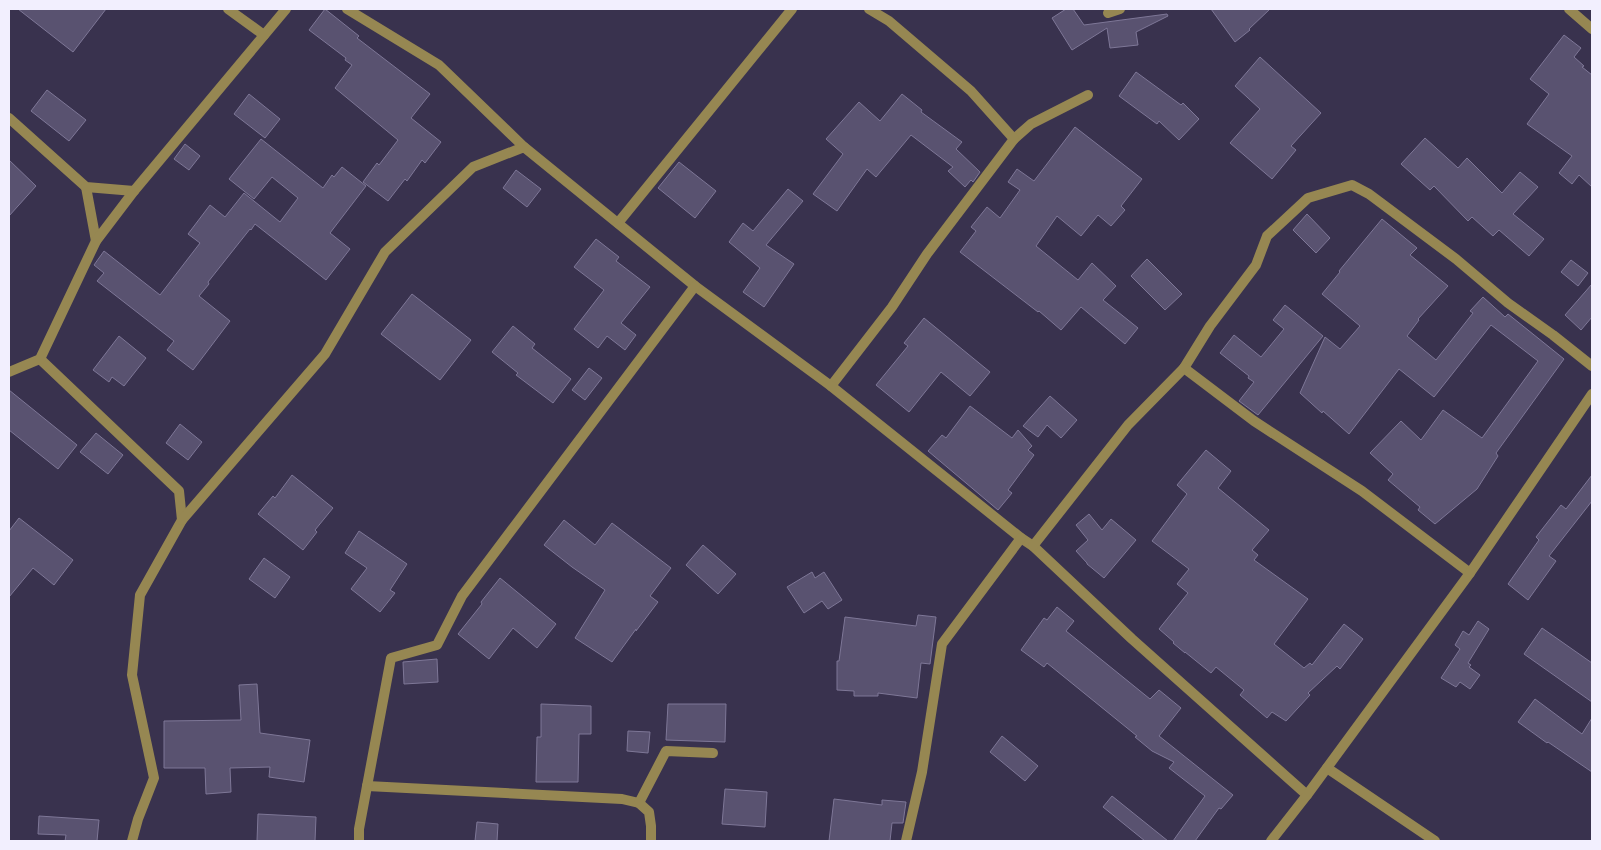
<svg xmlns="http://www.w3.org/2000/svg" width="1601" height="850" viewBox="0 0 1601 850" font-family="'Open Sans',sans-serif">
	<style>
		.building { fill: #595270; stroke: #7e7797 }
		.lines { fill: none; stroke-linecap: round; stroke-linejoin: round }
		.service { stroke: #968752; stroke-width: 10 }
		.minor { stroke: #968752; stroke-width: 10 }
	</style>
	<rect width="100%" height="100%" fill="#39324e"/>
	<g class="building">
		<path d="M 18,9 L 106,9 L 73,52 Z"/>
		<path d="M 325,9 L 359,36 L 357,38 L 430,94 L 411,118 L 441,142 L 425,163 L 422,160 L 407,181 L 405,179 L 388,201 L 363,182 L 377,163 L 379,165 L 398,140 L 335,88 L 352,65 L 345,60 L 346,58 L 309,30 Z"/>
		<path d="M 1066,9 L 1073,9 L 1084,25 L 1167,14 L 1168,16 L 1136,32 L 1138,45 L 1110,48 L 1107,28 L 1072,50 L 1052,18 Z"/>
		<path d="M 1211,9 L 1270,9 L 1249,29 L 1250,30 L 1235,42 Z"/>
		<path d="M 1564,35 L 1581,48 L 1574,57 L 1584,66 L 1582,67 L 1592,75 L 1592,187 L 1579,175 L 1572,184 L 1559,173 L 1572,156 L 1527,124 L 1549,94 L 1530,79 Z"/>
		<path d="M 1260,57 L 1321,113 L 1291,146 L 1296,150 L 1272,179 L 1230,143 L 1260,109 L 1235,86 Z"/>
		<path d="M 1136,72 L 1181,105 L 1183,103 L 1199,119 L 1179,140 L 1159,121 L 1157,124 L 1119,96 Z"/>
		<path d="M 47,90 L 86,120 L 69,141 L 31,111 Z"/>
		<path d="M 249,94 L 280,119 L 265,138 L 234,114 Z"/>
		<path d="M 902,94 L 922,110 L 921,112 L 962,142 L 956,149 L 980,172 L 973,182 L 971,180 L 965,187 L 948,171 L 953,167 L 911,135 L 876,177 L 867,169 L 837,211 L 813,194 L 843,154 L 826,139 L 859,102 L 880,121 Z"/>
		<path d="M 1075,127 L 1142,179 L 1121,206 L 1125,210 L 1111,226 L 1098,215 L 1081,236 L 1057,216 L 1036,246 L 1078,280 L 1092,263 L 1116,286 L 1103,300 L 1138,328 L 1125,344 L 1081,307 L 1061,330 L 1039,311 L 1038,312 L 960,252 L 976,231 L 971,227 L 987,207 L 1000,218 L 1020,190 L 1008,182 L 1017,169 L 1034,181 Z"/>
		<path d="M 1425,138 L 1458,168 L 1467,158 L 1502,193 L 1520,172 L 1538,187 L 1513,214 L 1544,239 L 1529,256 L 1499,230 L 1493,236 L 1472,217 L 1468,221 L 1434,186 L 1430,190 L 1401,164 Z"/>
		<path d="M 261,139 L 323,188 L 332,175 L 334,177 L 342,167 L 366,186 L 330,233 L 350,249 L 326,280 L 255,224 L 251,230 L 250,229 L 208,282 L 209,284 L 199,296 L 230,321 L 193,370 L 167,350 L 174,341 L 97,281 L 104,273 L 94,265 L 104,251 L 160,295 L 200,243 L 188,234 L 210,205 L 225,217 L 244,193 L 280,222 L 298,198 L 272,177 L 254,199 L 229,179 Z"/>
		<path d="M 185,144 L 200,156 L 189,170 L 174,159 Z"/>
		<path d="M 9,160 L 36,186 L 9,216 Z"/>
		<path d="M 679,162 L 716,191 L 695,218 L 658,188 Z"/>
		<path d="M 516,170 L 541,189 L 527,207 L 503,188 Z"/>
		<path d="M 788,189 L 803,201 L 766,245 L 794,264 L 764,307 L 743,292 L 760,268 L 729,242 L 743,223 L 753,231 Z"/>
		<path d="M 1307,214 L 1330,238 L 1316,253 L 1293,230 Z"/>
		<path d="M 1382,219 L 1417,248 L 1410,255 L 1448,286 L 1418,319 L 1419,320 L 1407,336 L 1436,360 L 1473,313 L 1470,311 L 1483,297 L 1505,317 L 1508,314 L 1564,359 L 1496,453 L 1498,456 L 1477,489 L 1435,524 L 1418,510 L 1420,507 L 1388,480 L 1393,474 L 1370,453 L 1401,421 L 1421,440 L 1443,410 L 1482,438 L 1538,361 L 1491,325 L 1434,397 L 1399,369 L 1349,434 L 1323,411 L 1322,413 L 1300,393 L 1325,337 L 1340,349 L 1360,326 L 1322,294 L 1340,272 L 1339,271 Z"/>
		<path d="M 596,239 L 619,257 L 616,261 L 650,287 L 621,323 L 636,335 L 625,350 L 607,336 L 598,348 L 574,329 L 604,290 L 574,267 Z"/>
		<path d="M 1147,259 L 1182,294 L 1165,310 L 1131,276 Z"/>
		<path d="M 1571,260 L 1588,273 L 1578,286 L 1561,272 Z"/>
		<path d="M 1592,284 L 1592,317 L 1581,330 L 1565,315 Z"/>
		<path d="M 412,294 L 471,340 L 440,380 L 381,334 Z"/>
		<path d="M 1285,305 L 1323,336 L 1258,415 L 1239,401 L 1254,382 L 1248,378 L 1249,376 L 1220,353 L 1234,335 L 1261,357 L 1284,329 L 1273,320 Z"/>
		<path d="M 924,318 L 990,372 L 970,396 L 941,372 L 909,412 L 876,385 L 908,346 L 904,343 Z"/>
		<path d="M 513,326 L 535,344 L 532,348 L 571,379 L 553,403 L 516,375 L 518,373 L 492,352 Z"/>
		<path d="M 119,336 L 146,358 L 124,386 L 112,377 L 109,382 L 93,370 Z"/>
		<path d="M 589,368 L 602,378 L 585,400 L 572,390 Z"/>
		<path d="M 9,390 L 77,445 L 58,469 L 9,430 Z"/>
		<path d="M 1050,396 L 1077,420 L 1061,438 L 1047,425 L 1038,437 L 1023,426 Z"/>
		<path d="M 970,406 L 1012,438 L 1018,430 L 1032,446 L 1028,450 L 1034,455 L 1008,490 L 1012,493 L 998,510 L 928,451 L 942,435 L 946,438 Z"/>
		<path d="M 180,424 L 202,442 L 188,460 L 166,443 Z"/>
		<path d="M 96,433 L 123,455 L 108,474 L 80,452 Z"/>
		<path d="M 1206,450 L 1231,471 L 1218,488 L 1269,530 L 1252,550 L 1258,555 L 1254,560 L 1308,599 L 1274,644 L 1304,668 L 1310,663 L 1312,665 L 1344,624 L 1363,639 L 1340,669 L 1337,666 L 1308,693 L 1310,695 L 1286,721 L 1272,712 L 1267,718 L 1240,695 L 1244,690 L 1216,667 L 1211,673 L 1185,652 L 1185,653 L 1173,643 L 1174,642 L 1159,629 L 1188,593 L 1177,584 L 1189,569 L 1152,541 L 1187,494 L 1177,485 Z"/>
		<path d="M 292,475 L 333,508 L 315,530 L 317,532 L 303,550 L 258,514 L 273,496 L 275,498 Z"/>
		<path d="M 1592,475 L 1592,501 L 1549,556 L 1556,561 L 1528,600 L 1508,584 L 1539,540 L 1536,537 L 1561,505 L 1566,509 Z"/>
		<path d="M 1089,514 L 1102,530 L 1111,519 L 1136,540 L 1104,578 L 1087,564 L 1087,563 L 1076,551 L 1088,540 L 1076,525 Z"/>
		<path d="M 19,518 L 73,560 L 54,585 L 33,568 L 9,597 L 9,531 Z"/>
		<path d="M 564,520 L 595,545 L 612,523 L 671,568 L 650,596 L 658,602 L 636,631 L 636,629 L 612,662 L 575,638 L 605,590 L 572,567 L 544,545 Z"/>
		<path d="M 359,531 L 407,564 L 390,590 L 395,593 L 380,612 L 351,589 L 367,568 L 345,553 Z"/>
		<path d="M 703,545 L 736,574 L 718,594 L 686,565 Z"/>
		<path d="M 264,558 L 290,577 L 275,598 L 249,579 Z"/>
		<path d="M 812,572 L 815,578 L 824,572 L 842,600 L 828,609 L 822,601 L 804,613 L 787,587 Z"/>
		<path d="M 500,578 L 556,624 L 537,648 L 513,628 L 489,659 L 458,634 L 482,604 L 481,602 Z"/>
		<path d="M 1057,607 L 1074,621 L 1066,631 L 1150,699 L 1159,690 L 1181,708 L 1159,736 L 1233,795 L 1221,809 L 1219,808 L 1195,841 L 1173,841 L 1205,796 L 1169,768 L 1174,762 L 1152,751 L 1135,737 L 1137,736 L 1047,663 L 1044,667 L 1021,650 L 1044,618 L 1047,620 Z"/>
		<path d="M 918,615 L 936,617 L 930,664 L 921,663 L 917,698 L 878,693 L 878,696 L 854,696 L 854,691 L 837,690 L 837,661 L 839,661 L 845,617 L 916,626 Z"/>
		<path d="M 1478,621 L 1489,629 L 1468,663 L 1471,665 L 1469,667 L 1480,675 L 1470,689 L 1460,682 L 1456,687 L 1441,678 L 1460,649 L 1455,645 L 1463,631 L 1469,635 Z"/>
		<path d="M 1542,628 L 1592,663 L 1592,702 L 1524,654 Z"/>
		<path d="M 437,659 L 438,682 L 404,684 L 403,662 Z"/>
		<path d="M 257,684 L 260,733 L 310,740 L 304,782 L 269,777 L 270,767 L 230,768 L 231,792 L 206,794 L 205,768 L 164,768 L 164,721 L 241,720 L 239,685 Z"/>
		<path d="M 1535,699 L 1582,734 L 1592,718 L 1592,772 L 1548,742 L 1547,743 L 1518,722 Z"/>
		<path d="M 541,704 L 591,706 L 591,734 L 579,734 L 578,782 L 536,782 L 537,737 L 541,737 Z"/>
		<path d="M 668,704 L 726,704 L 725,742 L 666,740 Z"/>
		<path d="M 628,731 L 650,732 L 648,753 L 627,751 Z"/>
		<path d="M 1002,736 L 1038,766 L 1025,781 L 990,752 Z"/>
		<path d="M 725,789 L 767,792 L 765,827 L 722,824 Z"/>
		<path d="M 1112,796 L 1168,841 L 1145,841 L 1103,807 Z"/>
		<path d="M 834,799 L 882,805 L 882,800 L 906,802 L 903,823 L 892,823 L 890,841 L 829,841 Z"/>
		<path d="M 258,814 L 316,817 L 315,841 L 257,841 Z"/>
		<path d="M 39,816 L 99,820 L 97,841 L 65,841 L 66,835 L 38,834 Z"/>
		<path d="M 477,822 L 498,824 L 497,841 L 475,841 Z"/>
	</g>
	<g class="lines">
		<path class="service" d="M 1014,139 L 1031,124 L 1088,95"/>
		<g class="minor">
			<path d="M 228,9 L 264,35"/>
			<path d="M 347,9 L 439,65 L 524,147"/>
			<path d="M 1569,9 L 1592,29"/>
			<path d="M 1108,13 L 1120,9"/>
			<path d="M 9,118 L 86,187 L 134,191"/>
			<path d="M 86,187 L 96,241"/>
			<path d="M 618,223 L 792,9"/>
			<path d="M 40,359 L 179,491 L 182,520 L 140,595 L 132,675 L 154,778 L 138,819 L 132,841"/>
			<path d="M 1184,368 L 1210,326 L 1256,265 L 1267,236 L 1308,198 L 1352,185 L 1369,194 L 1456,259 L 1508,303 L 1553,335 L 1592,366"/>
			<path d="M 9,372 L 40,359 L 96,241 L 134,191 L 286,9"/>
			<path d="M 831,386 L 892,307 L 927,254 L 1014,139 L 971,91 L 889,21 L 869,9"/>
			<path d="M 182,520 L 325,354 L 385,252 L 473,167 L 524,147 L 695,286 L 831,386 L 1021,538 L 1033,546 L 1132,639 L 1307,795"/>
			<path d="M 1033,546 L 1128,425 L 1184,368 L 1254,421 L 1362,491 L 1470,573"/>
			<path d="M 1327,768 L 1435,841"/>
			<path d="M 367,786 L 622,799 L 639,803 L 649,812 L 651,826 L 651,841"/>
			<path d="M 639,803 L 666,751 L 713,753"/>
			<path d="M 359,841 L 359,829 L 391,658 L 437,645 L 462,596 L 695,286"/>
			<path d="M 906,841 L 922,772 L 942,644 L 1021,538"/>
			<path d="M 1271,841 L 1307,795 L 1470,573 L 1592,394"/>
		</g>
	</g>
	<rect width="1601" height="850" fill="none" stroke="#f2effe" stroke-width="20"/>
</svg>
